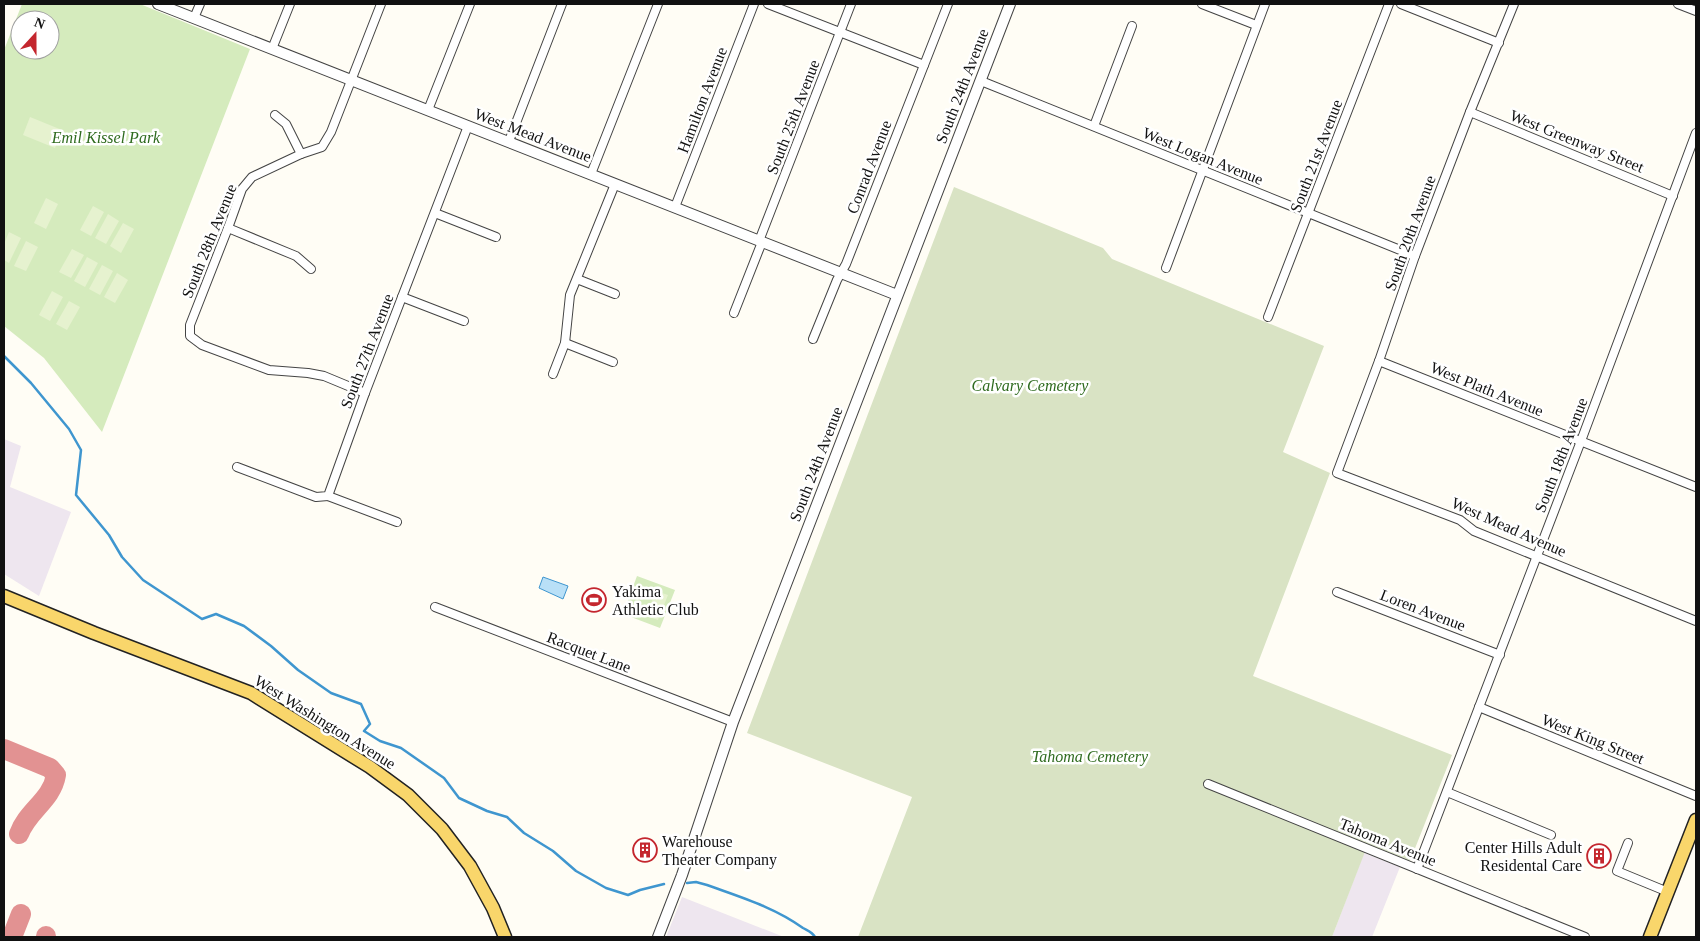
<svg xmlns="http://www.w3.org/2000/svg" width="1700" height="941" viewBox="0 0 1700 941" font-family="'Times New Roman',serif">
	<style>
		.industrial { fill: #eee6ef }
		.green { fill: #d5ebbd; fill-rule: evenodd }
		.cemetery { fill: #d9e3c4 }
		.pitch { fill: #e6f2cf }
		.water { fill: #b9e0f7; stroke: #3f96cf }
		.lines { fill: none; stroke-linecap: round; stroke-linejoin: round }
		.stream { stroke: #3f96cf; stroke-width: 2.5 }
		.taxiway { stroke: #e29292; stroke-width: 20 }
		.minor-casing { stroke: #444; stroke-width: 10 }
		.tertiary-casing { stroke: #444; stroke-width: 12 }
		.primary-casing { stroke: #222; stroke-width: 15 }
		.minor { stroke: #fff; stroke-width: 8 }
		.tertiary { stroke: #fff; stroke-width: 10 }
		.primary { stroke: #f9d66b; stroke-width: 12 }
		.labels { text-anchor: middle; dominant-baseline: central; stroke-width: 5; stroke-linejoin: round; paint-order: stroke }
		.street-label { font-size: 16px; fill: #111; stroke: #fff }
		.park-label { font-size: 16px; font-style: italic; fill: #2f6b1f; stroke: #fff }
		.poi-label { font-size: 16px; fill: #111; stroke: #fff; text-anchor: start }
	</style>
	<rect width="100%" height="100%" fill="#fffdf5"/>
	<g class="industrial">
		<path d="M 4,439 L 21,446 L 10,487 L 71,512 L 39,596 L 4,574 Z"/>
		<path d="M 1364,853 L 1400,867 L 1372,937 L 1332,937 Z"/>
		<path d="M 682,897 L 784,937 L 666,937 Z"/>
	</g>
	<g class="green">
		<path d="M 22,4 L 140,4 L 250,49 L 102,432 L 44,358 L 4,326 L 4,50 ZM 20,20 L 50,20 L 50,50 L 20,50 Z"/>
		<path d="M 637,576 L 675,590 L 660,628 L 623,614 Z"/>
	</g>
	<path class="cemetery" d="M 954,187 L 1103,248 L 1112,259 L 1324,346 L 1283,452 L 1330,473 L 1253,676 L 1452,755 L 1410,861 L 1368,844 L 1332,937 L 858,937 L 912,797 L 747,733 Z"/>
	<g class="pitch">
		<path d="M 30,117 L 62,130 L 55,148 L 23,135 Z"/>
		<path d="M 46,198 L 58,204 L 46,229 L 34,223 Z"/>
		<path d="M 93,206 L 104,212 L 91,236 L 80,230 Z"/>
		<path d="M 108,214 L 119,221 L 106,244 L 95,238 Z"/>
		<path d="M 123,223 L 134,229 L 121,253 L 110,246 Z"/>
		<path d="M 9,232 L 21,238 L 9,263 L 4,260 L 4,244 Z"/>
		<path d="M 26,241 L 38,247 L 26,271 L 14,266 Z"/>
		<path d="M 72,249 L 84,255 L 71,278 L 59,272 Z"/>
		<path d="M 87,257 L 98,263 L 85,287 L 74,281 Z"/>
		<path d="M 102,265 L 113,271 L 100,295 L 89,289 Z"/>
		<path d="M 117,273 L 128,280 L 115,303 L 104,297 Z"/>
		<path d="M 52,291 L 63,297 L 50,321 L 39,315 Z"/>
		<path d="M 69,301 L 80,307 L 67,330 L 56,324 Z"/>
		<path d="M 656,591 L 668,595 L 658,620 L 646,616 Z"/>
	</g>
	<path class="water" d="M 543,577 L 568,586 L 563,599 L 539,588 Z"/>
	<g class="lines">
		<g class="stream">
			<path d="M 4,356 L 31,383 L 69,429 L 81,450 L 76,495 L 109,535 L 122,557 L 143,580 L 202,619 L 216,614 L 244,626 L 271,646 L 298,670 L 331,693 L 361,704 L 370,724 L 364,731 L 380,741 L 401,748 L 444,778 L 459,798 L 487,811 L 507,817 L 524,833 L 553,851 L 576,871 L 606,888 L 628,895 L 640,890 L 664,884"/>
			<path d="M 687,883 L 696,882 L 707,885 C 740,897 774,907 803,928 C 808,931 812,932 815,937"/>
		</g>
		<g class="taxiway">
			<path d="M 4,749 L 50,768 L 56,775 C 52,800 27,811 19,834"/>
			<path d="M 12,937 L 21,914"/>
			<path d="M 46,937 L 46,936"/>
		</g>
		<g class="minor-casing">
			<g id="minor">
				<path d="M 768,4 L 924,65"/>
				<path d="M 1202,4 L 1256,25"/>
				<path d="M 1401,4 L 1499,43"/>
				<path d="M 1514,4 L 1470,112 L 1415,256 L 1379,361 L 1337,473 L 1460,520 L 1474,531 L 1696,621"/>
				<path d="M 1678,4 L 1696,11"/>
				<path d="M 194,18 L 200,4"/>
				<path d="M 272,49 L 290,4"/>
				<path d="M 981,81 L 1415,256"/>
				<path d="M 428,110 L 470,4"/>
				<path d="M 1470,112 L 1673,196"/>
				<path d="M 275,115 L 286,124 L 301,154"/>
				<path d="M 1094,126 L 1132,26"/>
				<path d="M 509,141 L 562,4"/>
				<path d="M 591,174 L 658,4"/>
				<path d="M 675,207 L 754,4"/>
				<path d="M 435,213 L 496,237"/>
				<path d="M 228,228 L 296,256 L 311,269"/>
				<path d="M 759,241 L 851,4"/>
				<path d="M 1166,268 L 1265,4"/>
				<path d="M 577,279 L 615,294"/>
				<path d="M 402,297 L 464,321"/>
				<path d="M 734,313 L 762,242"/>
				<path d="M 1268,317 L 1389,4"/>
				<path d="M 813,339 L 837,280 L 846,264 L 948,4"/>
				<path d="M 565,343 L 613,362"/>
				<path d="M 1379,361 L 1696,487"/>
				<path d="M 553,374 L 565,343 L 570,295 L 615,184"/>
				<path d="M 365,393 L 324,376 L 308,373 L 269,370 L 202,345 L 190,336 L 190,325 L 228,228 L 242,189 L 252,177 L 301,154 L 322,147 L 331,132 L 381,4"/>
				<path d="M 237,467 L 316,497 L 328,496 L 365,393 L 468,126"/>
				<path d="M 328,496 L 397,522"/>
				<path d="M 1337,592 L 1500,655"/>
				<path d="M 435,607 L 733,722"/>
				<path d="M 1479,707 L 1696,796"/>
				<path d="M 1208,784 L 1585,937"/>
				<path d="M 1447,792 L 1551,835"/>
				<path d="M 1628,843 L 1617,871 L 1668,892"/>
				<path d="M 1417,869 L 1581,441 L 1696,133"/>
			</g>
		</g>
		<g class="tertiary-casing">
			<g id="tertiary">
				<path d="M 158,4 L 897,295"/>
				<path d="M 658,937 L 682,875 L 733,722 L 1010,4"/>
			</g>
		</g>
		<g class="primary-casing">
			<g id="primary">
				<path d="M 4,596 L 94,633 L 251,693 L 370,767 L 408,795 L 442,829 L 470,866 L 493,908 L 505,937"/>
				<path d="M 1650,937 L 1696,820"/>
			</g>
		</g>
		<use href="#minor" class="minor"/>
		<use href="#tertiary" class="tertiary"/>
		<use href="#primary" class="primary"/>
	</g>
	<defs>
		<g id="stadium-ring" transform="scale(1.25)"><circle r="9.5" fill="#fff" stroke="#c4262e" stroke-width="1.5"/><path d="M0-5a6.5 5 0 1 0 0 10a6.5 5 0 1 0 0-10ZM-3.5-1.8h7v3.6h-7Z" fill="#c4262e"/></g>
		<g id="building-ring" transform="scale(1.25)"><circle r="9.5" fill="#fff" stroke="#c4262e" stroke-width="1.5"/><path d="M-4-6H4V6H1V3H-1V6H-4ZM-2.5-4.3h1.7v1.8h-1.7ZM.8-4.3h1.7v1.8H.8ZM-2.5-1h1.7V.8h-1.7ZM.8-1h1.7V.8H.8Z" fill="#c4262e"/></g>
	</defs>
	<g fill-rule="evenodd">
		<use href="#stadium-ring" x="594" y="600"/>
		<use href="#building-ring" x="645" y="850"/>
		<use href="#building-ring" x="1599" y="856"/>
	</g>
	<g class="labels">
		<g class="street-label">
			<text transform="translate(962 86) rotate(-69)">South 24th Avenue</text>
			<text transform="translate(702 100) rotate(-69)">Hamilton Avenue</text>
			<text transform="translate(793 117) rotate(-69)">South 25th Avenue</text>
			<text transform="translate(533 135) rotate(21)">West Mead Avenue</text>
			<text transform="translate(1577 141) rotate(22)">West Greenway Street</text>
			<text transform="translate(1203 156) rotate(22)">West Logan Avenue</text>
			<text transform="translate(1316 156) rotate(-69)">South 21st Avenue</text>
			<text transform="translate(869 167) rotate(-69)">Conrad Avenue</text>
			<text transform="translate(1410 233) rotate(-70)">South 20th Avenue</text>
			<text transform="translate(209 241) rotate(-68)">South 28th Avenue</text>
			<text transform="translate(367 351) rotate(-69)">South 27th Avenue</text>
			<text transform="translate(1487 389) rotate(22)">West Plath Avenue</text>
			<text transform="translate(1561 455) rotate(-69)">South 18th Avenue</text>
			<text transform="translate(816 464) rotate(-69)">South 24th Avenue</text>
			<text transform="translate(1509 527) rotate(24)">West Mead Avenue</text>
			<text transform="translate(1423 610) rotate(21)">Loren Avenue</text>
			<text transform="translate(589 652) rotate(21)">Racquet Lane</text>
			<text transform="translate(325 722) rotate(32)">West Washington Avenue</text>
			<text transform="translate(1593 739) rotate(22)">West King Street</text>
			<text transform="translate(1388 842) rotate(22)">Tahoma Avenue</text>
		</g>
		<g class="park-label">
			<text x="106" y="137">Emil Kissel Park</text>
			<text x="1030" y="385">Calvary Cemetery</text>
			<text x="1090" y="756">Tahoma Cemetery</text>
		</g>
		<g class="poi-label">
			<text x="612" y="591">Yakima<tspan x="612" dy="18">Athletic Club</tspan></text>
			<text x="662" y="841">Warehouse<tspan x="662" dy="18">Theater Company</tspan></text>
			<text x="1582" y="847" text-anchor="end">Center Hills Adult<tspan x="1582" dy="18">Residental Care</tspan></text>
		</g>
	</g>
	<rect width="1700" height="941" fill="none" stroke="#111111" stroke-width="10"/>
	<g transform="translate(35 35) rotate(21)"><circle r="24" fill="#ffffff" stroke="#a0a0a0"/>
	<path d="M0-4L9 19L0 12L-9 19Z" fill="#c4262e"/>
	<text y="-8" font-size="14" font-weight="bold" text-anchor="middle" fill="#111111">N</text>
	</g>
</svg>
